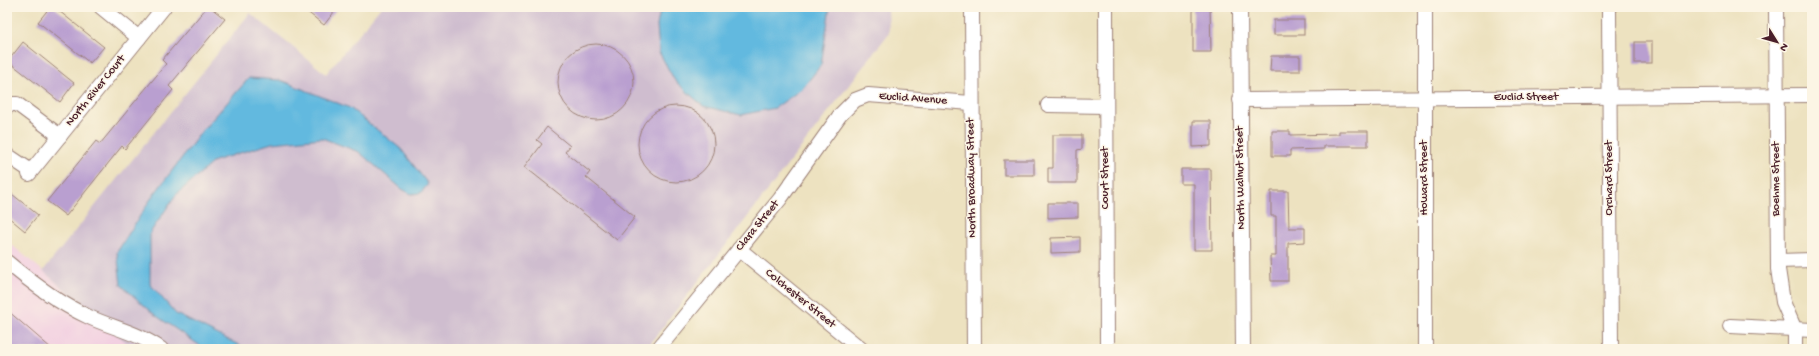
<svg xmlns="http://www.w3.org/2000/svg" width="1819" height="356" viewBox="0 0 1819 356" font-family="'Gochi Hand',sans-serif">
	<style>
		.built { fill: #f2cfe1 }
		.industrial { fill: #cfbdcf }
		.water { fill: #62b9df; stroke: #566c85 }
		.building { fill: #b99fd0 }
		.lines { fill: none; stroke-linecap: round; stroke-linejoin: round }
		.minor-casing { stroke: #9c8076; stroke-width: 16 }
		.minor { stroke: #fff; stroke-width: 14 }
		.labels { text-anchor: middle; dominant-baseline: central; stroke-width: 3; stroke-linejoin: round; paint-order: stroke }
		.street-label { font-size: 12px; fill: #4a1f2b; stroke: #fcf5e5 }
	</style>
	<rect width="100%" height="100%" fill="#fcf5e5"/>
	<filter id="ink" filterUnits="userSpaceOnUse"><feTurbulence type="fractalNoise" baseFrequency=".025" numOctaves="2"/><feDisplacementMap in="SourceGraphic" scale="8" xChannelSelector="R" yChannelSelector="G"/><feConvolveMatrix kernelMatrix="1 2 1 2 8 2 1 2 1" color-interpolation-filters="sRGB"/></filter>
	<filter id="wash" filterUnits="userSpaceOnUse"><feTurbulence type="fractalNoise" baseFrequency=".012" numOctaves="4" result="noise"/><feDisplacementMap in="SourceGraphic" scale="16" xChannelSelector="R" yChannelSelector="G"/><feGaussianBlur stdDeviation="0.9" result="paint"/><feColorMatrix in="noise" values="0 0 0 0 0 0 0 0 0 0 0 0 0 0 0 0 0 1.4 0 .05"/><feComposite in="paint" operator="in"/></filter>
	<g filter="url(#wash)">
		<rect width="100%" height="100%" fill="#ede2c0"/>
		<path class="built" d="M 7,241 L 43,271 L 134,349 L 7,349 Z"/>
		<path class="industrial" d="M 381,7 L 888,7 L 889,33 L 646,349 L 134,349 L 43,271 L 250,13 L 326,74 Z"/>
		<g class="water">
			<path d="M 661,7 L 830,7 L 821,65 L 803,88 L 775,108 L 741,115 L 703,106 L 675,81 L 659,52 L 657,25 Z"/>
			<path d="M 249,78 L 280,80 L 350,108 L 401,149 L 428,184 L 421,193 L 411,194 L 402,189 L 359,152 L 322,138 L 272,143 L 214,161 L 175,196 L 150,233 L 150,284 L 176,314 L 247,349 L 205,349 L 155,315 L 121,285 L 117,252 L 152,197 L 202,131 Z"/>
		</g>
		<g id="blocks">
			<g class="building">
				<path d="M 50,7 L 54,7 L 104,47 L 90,63 L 38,22 Z"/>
				<path d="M 207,7 L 210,7 L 225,19 L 169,86 L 173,90 L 125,149 L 122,146 L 66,216 L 47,201 L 96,141 L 100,144 L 166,64 L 162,60 Z"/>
				<path d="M 301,7 L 338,7 L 324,25 Z"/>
				<path d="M 1193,7 L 1210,7 L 1211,52 L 1193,52 Z"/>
				<rect x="1274" y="20" width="30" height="15"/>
				<path d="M 23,42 L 74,83 L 60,102 L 8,61 Z"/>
				<rect x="1635" y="42" width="17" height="21"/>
				<circle cx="596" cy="82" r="38"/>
				<path d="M 1271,56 L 1300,56 L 1300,71 L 1270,71 Z"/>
				<circle cx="676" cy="144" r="38"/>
				<path d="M 1193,121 L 1211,121 L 1211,146 L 1193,147 Z"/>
				<path d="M 547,127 L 570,146 L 565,152 L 590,172 L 586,177 L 635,217 L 617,240 L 525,167 L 542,144 L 537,140 Z"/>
				<path d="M 1272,131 L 1290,131 L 1290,135 L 1339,134 L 1339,131 L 1368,131 L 1368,146 L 1324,146 L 1324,149 L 1290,150 L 1290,156 L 1272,156 Z"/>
				<path d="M 1053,135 L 1082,135 L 1082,149 L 1077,150 L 1077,183 L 1048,183 L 1048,168 L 1053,168 Z"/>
				<rect x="1004" y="160" width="30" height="15"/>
				<path d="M 1181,169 L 1211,169 L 1212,250 L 1194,250 L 1194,184 L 1181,184 Z"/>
				<path d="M 7,190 L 38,215 L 25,231 L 7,216 Z"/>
				<path d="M 1271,191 L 1288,191 L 1289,228 L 1305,228 L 1305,242 L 1288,243 L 1288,281 L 1271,281 L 1270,256 L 1276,256 L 1276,216 L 1271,216 Z"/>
				<path d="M 1048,203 L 1078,203 L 1078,217 L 1048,218 Z"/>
				<path d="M 1080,237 L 1080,252 L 1051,253 L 1051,238 Z"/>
				<path d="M 7,310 L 52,349 L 7,349 Z"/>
			</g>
		</g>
	</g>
	<g filter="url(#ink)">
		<use href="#blocks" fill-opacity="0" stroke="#9c8076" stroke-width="1"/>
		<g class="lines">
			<g class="minor-casing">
				<g id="minor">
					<path d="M 101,7 L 139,38"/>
					<path d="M 972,7 L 974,349"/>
					<path d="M 1106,7 L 1107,349"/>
					<path d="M 1240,7 L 1243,349"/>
					<path d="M 1425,7 L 1425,349"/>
					<path d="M 1609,7 L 1611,349"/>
					<path d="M 1776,7 L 1778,269 L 1783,302 L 1795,330 L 1795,349"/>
					<path d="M 1240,100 L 1812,95"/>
					<path d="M 1048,105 L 1106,106"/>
					<path d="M 7,107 L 11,104 L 17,104 L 60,136"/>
					<path d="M 7,155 L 31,171"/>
					<path d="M 29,174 L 164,7"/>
					<path d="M 739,249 L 861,349"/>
					<path d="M 1778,261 L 1812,260"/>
					<path d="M 7,262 C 32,283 58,303 89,317 C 113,328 139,333 161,349"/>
					<path d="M 1730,326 L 1812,330"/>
					<path d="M 658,349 L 780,199 L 840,115 L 855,100 L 868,95 L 971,103"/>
				</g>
			</g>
			<use href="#minor" class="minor"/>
		</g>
	</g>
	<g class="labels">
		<g class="street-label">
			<text transform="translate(96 91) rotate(-51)">North River Court</text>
			<text x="1526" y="98">Euclid Street</text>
			<text transform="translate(913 99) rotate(4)">Euclid Avenue</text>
			<text transform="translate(972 178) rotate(-91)">North Broadway Street</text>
			<text transform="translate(1106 178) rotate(-90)">Court Street</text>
			<text transform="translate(1241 178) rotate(-91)">North Walnut Street</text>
			<text transform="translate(1425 178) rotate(-90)">Howard Street</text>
			<text transform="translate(1610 178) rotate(-90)">Orchard Street</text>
			<text transform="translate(1777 179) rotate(-90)">Boehme Street</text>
			<text transform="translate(758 226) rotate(-51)">Clara Street</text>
			<text transform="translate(800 299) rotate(39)">Colchester Street</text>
		</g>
	</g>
	<rect width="1819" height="356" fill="none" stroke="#fcf5e5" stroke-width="24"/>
	<g transform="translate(1777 42) rotate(127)" stroke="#fcf5e5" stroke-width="3" paint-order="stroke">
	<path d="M0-3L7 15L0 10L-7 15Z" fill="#4a1f2b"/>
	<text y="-6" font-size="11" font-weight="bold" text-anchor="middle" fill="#4a1f2b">N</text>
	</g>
</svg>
